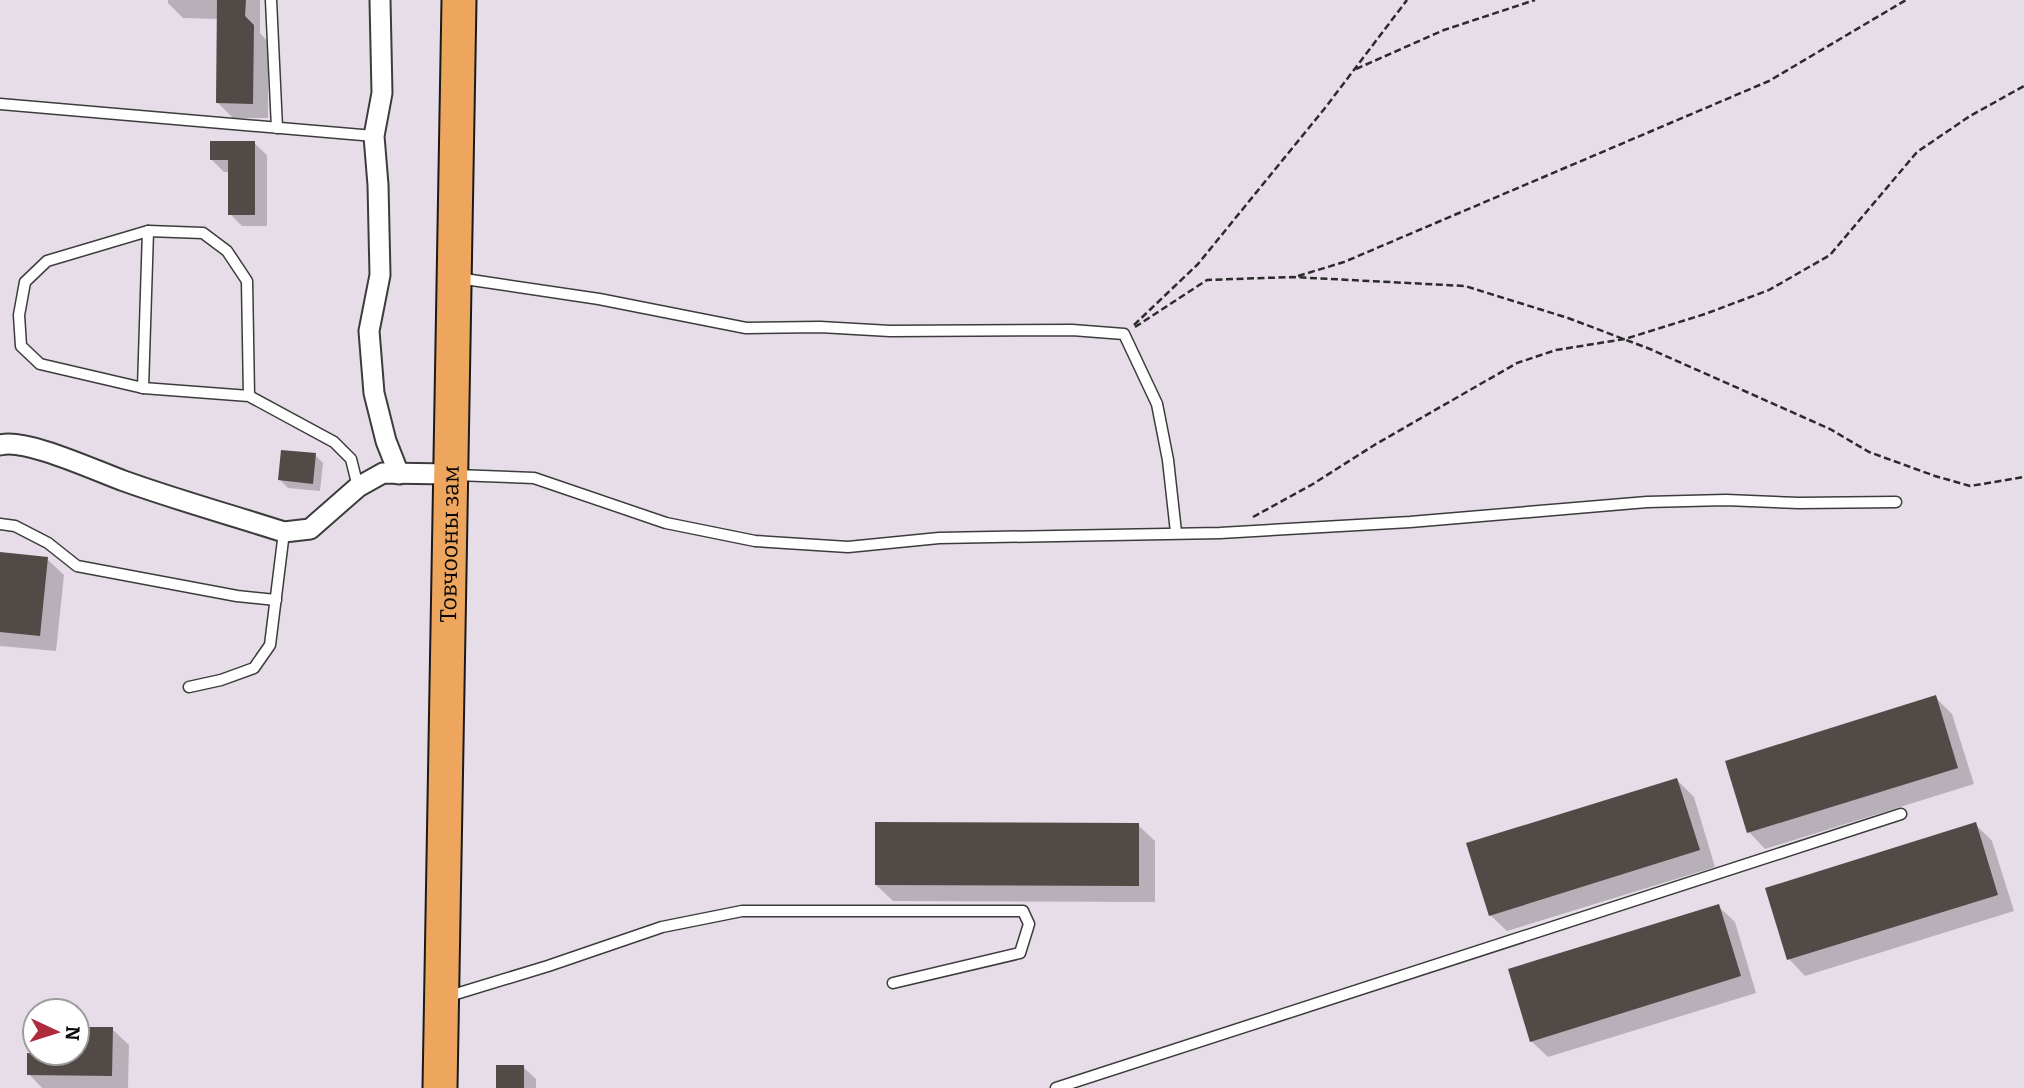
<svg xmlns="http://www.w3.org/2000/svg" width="2024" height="1088" viewBox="0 0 2024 1088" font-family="Bitter,serif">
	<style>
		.industrial { fill: #e6dde8; fill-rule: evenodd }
		.shadow { fill: #0003 }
		.building { fill: #514a47 }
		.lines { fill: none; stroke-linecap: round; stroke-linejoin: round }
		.service-casing { stroke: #3c3c3c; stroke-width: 13 }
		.minor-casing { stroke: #3c3c3c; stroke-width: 23 }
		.trunk-casing { stroke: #1a1a1a; stroke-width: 37 }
		.path { stroke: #2b2b2b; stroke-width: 2.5; stroke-dasharray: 7 3.5; stroke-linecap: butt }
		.service { stroke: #fff; stroke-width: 10 }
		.minor { stroke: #fff; stroke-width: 19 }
		.trunk { stroke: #eea65e; stroke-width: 33 }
		.labels { text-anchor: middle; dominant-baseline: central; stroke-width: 7; stroke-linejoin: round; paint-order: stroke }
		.street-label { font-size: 23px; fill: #090909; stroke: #fff }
	</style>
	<rect width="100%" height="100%" fill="#fef7e7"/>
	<path class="industrial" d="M 0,0 L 2024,0 L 2024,1088 L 0,1088 ZM 35,1011 L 77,1011 L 77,1053 L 35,1053 Z"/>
	<g class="shadow">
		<path d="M 168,0 L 260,0 L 260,33 L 268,42 L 268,118 L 233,118 L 218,103 L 219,19 L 183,18 L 168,3 Z"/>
		<path d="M 254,143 L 267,155 L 267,226 L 242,226 L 230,214 L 230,172 L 224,172 L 212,160 Z"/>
		<path d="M 315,455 L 323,463 L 320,491 L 288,488 L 280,480 Z"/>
		<path d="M 0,554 L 47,559 L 64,575 L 56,651 L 0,646 Z"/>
		<path d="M 1935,697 L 1952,714 L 1974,784 L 1765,849 L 1749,832 Z"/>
		<path d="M 1677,780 L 1694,797 L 1715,867 L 1507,931 L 1490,915 Z"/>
		<path d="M 1975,824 L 1992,841 L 2014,911 L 1805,976 L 1789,959 Z"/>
		<path d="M 1138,825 L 1155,841 L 1155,902 L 893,901 L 876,885 Z"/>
		<path d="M 1718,906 L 1735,922 L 1756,993 L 1548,1057 L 1531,1041 Z"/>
		<path d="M 29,1028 L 35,1028 L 35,1053 L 77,1053 L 77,1028 L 112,1029 L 129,1045 L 128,1088 L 42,1088 L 29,1074 Z"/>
		<path d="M 523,1067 L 536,1079 L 536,1088 L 498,1088 Z"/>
	</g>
	<g class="building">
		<path d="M 217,0 L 246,0 L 245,16 L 254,25 L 253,104 L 216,103 Z"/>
		<path d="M 210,141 L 255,141 L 255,215 L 228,215 L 228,160 L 210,160 Z"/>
		<path d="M 281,450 L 316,453 L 313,484 L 278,480 Z"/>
		<path d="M 0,552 L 48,557 L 40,636 L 0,632 Z"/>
		<path d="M 1936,695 L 1958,768 L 1747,833 L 1725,761 Z"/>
		<path d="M 1677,778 L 1700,850 L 1489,916 L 1466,843 Z"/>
		<path d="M 875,822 L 1139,823 L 1139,886 L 875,885 Z"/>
		<path d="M 1976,822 L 1998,895 L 1787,960 L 1765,888 Z"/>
		<path d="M 1719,904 L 1741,976 L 1530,1042 L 1508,969 Z"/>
		<path d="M 77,1027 L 113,1027 L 112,1076 L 27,1075 L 27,1053 L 77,1053 Z"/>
		<rect x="496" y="1065" width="28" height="23"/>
	</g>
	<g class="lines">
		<g class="service-casing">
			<g id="service">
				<path d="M 271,0 L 277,128"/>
				<path d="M 0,104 L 374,136"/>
				<path d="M 458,278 L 599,299 L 746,328 L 820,327 L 890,331 L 1072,330 L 1124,334 L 1157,404 L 1168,460 L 1176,532"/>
				<path d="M 143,388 L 148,231"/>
				<path d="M 249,396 L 247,281 L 227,251 L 203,233 L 148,231 L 47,261 L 25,282 L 19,315 L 21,346 L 40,364 L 143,388 L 249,396 L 334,442 L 351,459 L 358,487"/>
				<path d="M 455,475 L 534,478 L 666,523 L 755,541 L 848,547 L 939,538 L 1220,533 L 1410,522 L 1647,502 L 1726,500 L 1799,503 L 1896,502"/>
				<path d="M 0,524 L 15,526 L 48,543 L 77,566 L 237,596 L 276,600"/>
				<path d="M 189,687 L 221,680 L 254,668 L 270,645 L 284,532"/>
				<path d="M 446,997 L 548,966 L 662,927 L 742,911 L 1023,911 L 1029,924 L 1020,953 L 893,983"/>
				<path d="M 1056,1088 L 1901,814"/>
			</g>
		</g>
		<g class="minor-casing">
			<g id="minor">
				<path d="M 380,0 L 382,93 L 374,136 L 378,185 L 380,275 L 369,331 L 374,393 L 386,441 L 399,474"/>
				<path d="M 0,445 C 26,438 96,471 124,481 C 177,500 231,515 284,532 L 310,529 L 358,487 L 383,473 L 451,474"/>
			</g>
		</g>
		<g class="trunk-casing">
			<g id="trunk">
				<path id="s1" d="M 440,1088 L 459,0"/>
			</g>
		</g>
		<g class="path">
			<path d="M 1356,69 L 1444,30 L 1535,0"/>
			<path d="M 1298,276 L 1344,262 L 1769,81 L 1906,0"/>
			<path d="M 1134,325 L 1198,264 L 1325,108 L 1407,0"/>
			<path d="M 1135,327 L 1207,280 L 1293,277 L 1465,286 L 1568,318 L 1650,349 L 1830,429 L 1869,452 L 1935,476 L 1970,486 L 2024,477"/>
			<path d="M 1253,517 L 1313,484 L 1376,444 L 1517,363 L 1556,350 L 1625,339 L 1705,314 L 1769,290 L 1830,255 L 1917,152 L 1970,116 L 2024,86"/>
		</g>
		<use href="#service" class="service"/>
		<use href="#minor" class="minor"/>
		<use href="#trunk" class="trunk"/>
	</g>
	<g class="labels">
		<g class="street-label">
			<text stroke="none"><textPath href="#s1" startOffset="544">Товчооны зам</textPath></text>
		</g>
	</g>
	<g transform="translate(56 1032) rotate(94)"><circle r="33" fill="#ffffff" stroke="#9d9d9d" stroke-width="2"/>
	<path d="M0-5L12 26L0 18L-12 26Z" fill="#af2c3f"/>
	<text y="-10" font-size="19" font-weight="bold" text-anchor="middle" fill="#090909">N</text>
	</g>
</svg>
